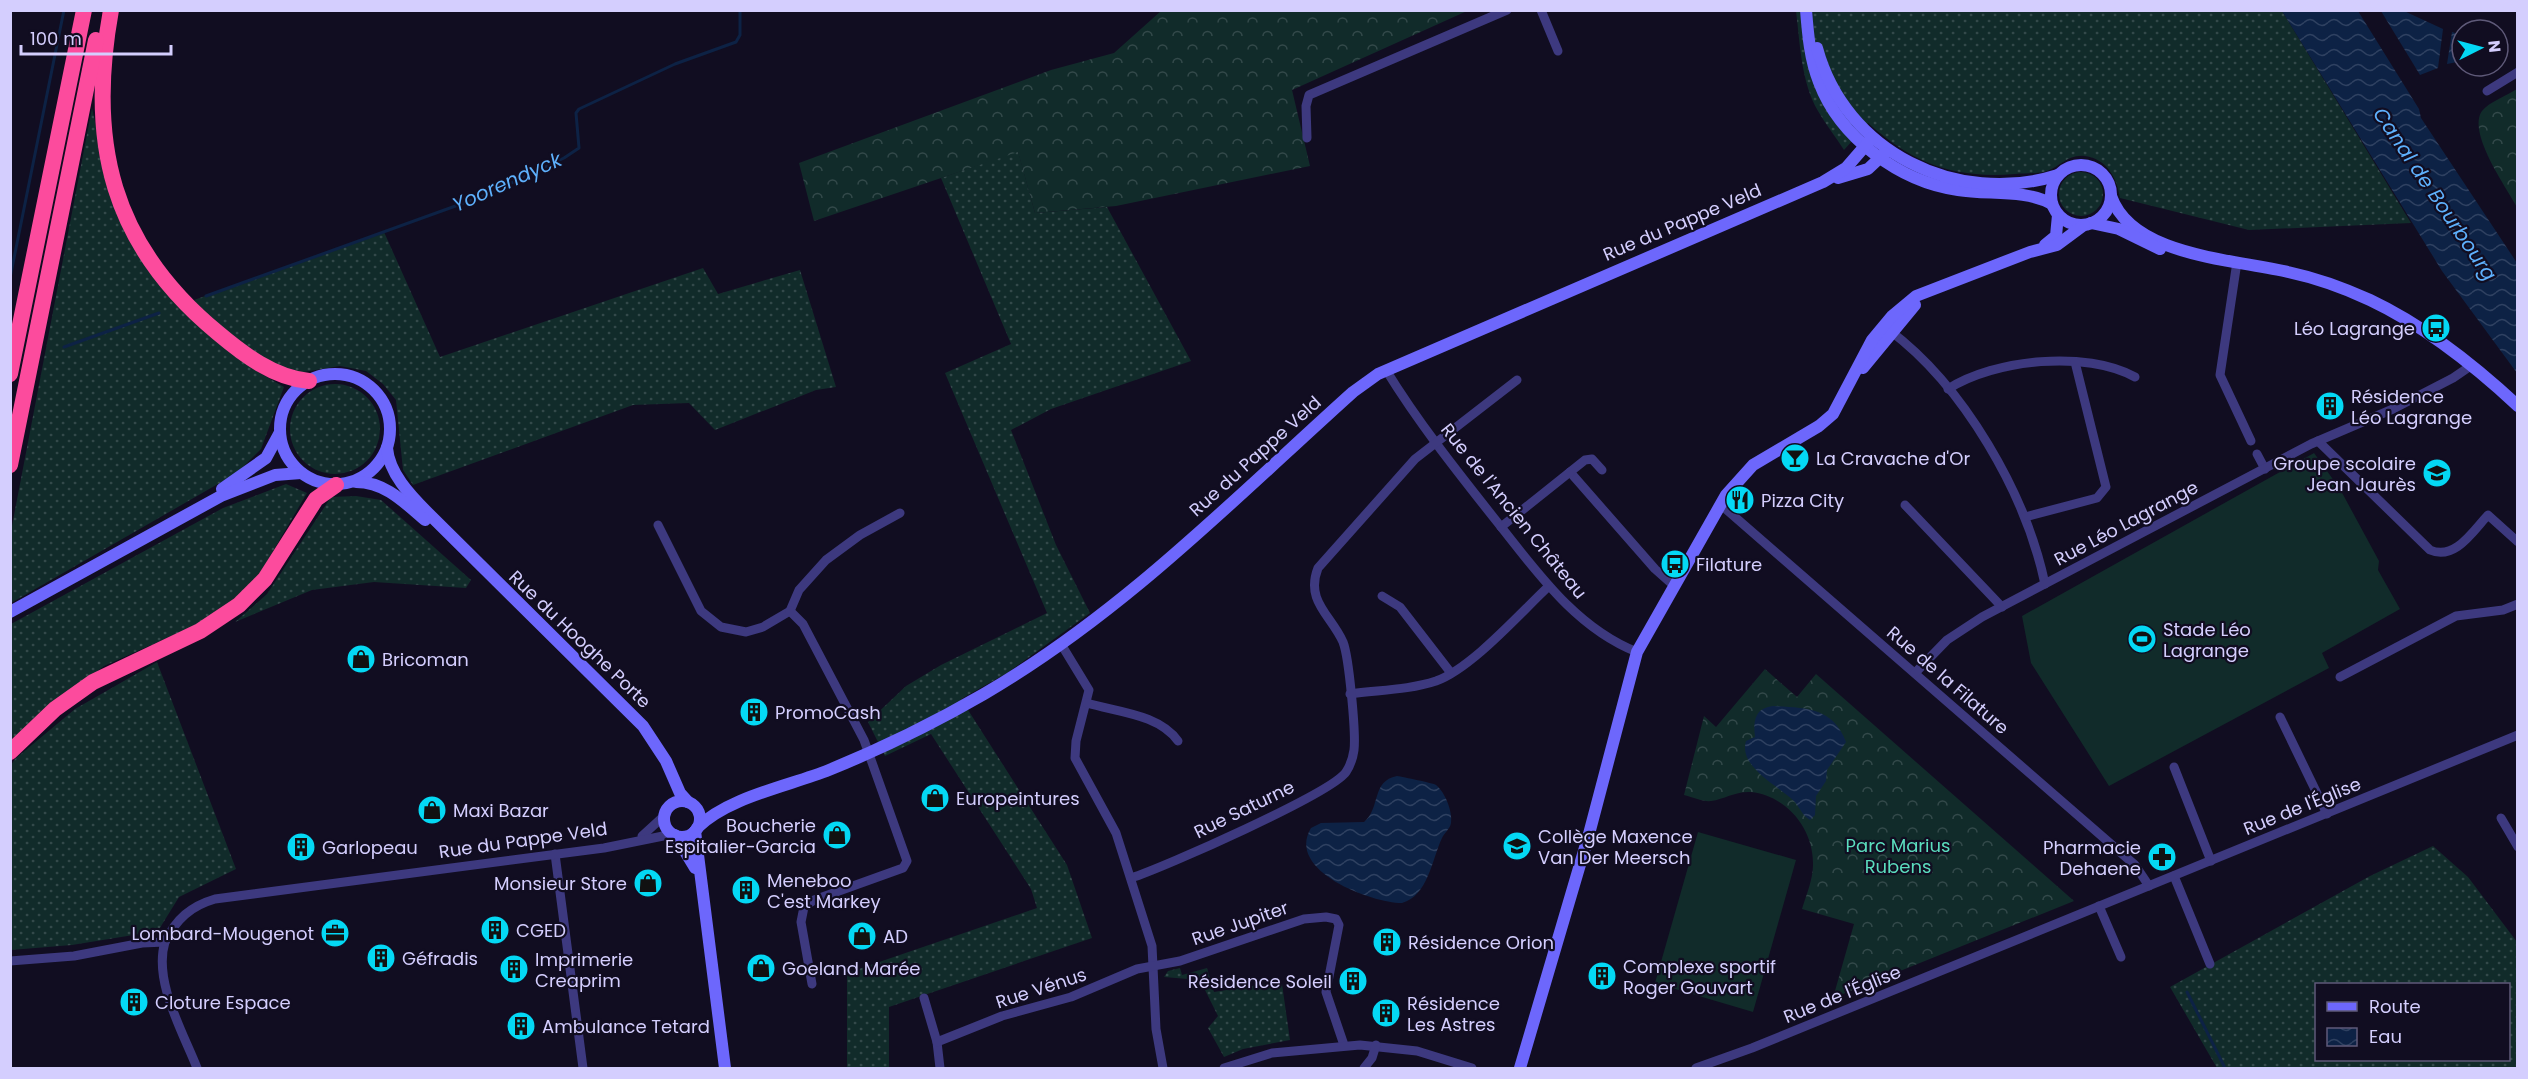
<svg xmlns="http://www.w3.org/2000/svg" width="2528" height="1079" viewBox="0 0 2528 1079" font-family="Poppins,sans-serif">
	<style>
		.grass { fill: url(#grass-dots); fill-rule: evenodd }
		.forest { fill: url(#forest-crowns) }
		.garden { fill: #112b2a }
		.water { fill: url(#water-waves) }
		.lines { fill: none; stroke-linecap: round; stroke-linejoin: round }
		.stream { stroke: #0d2245; stroke-width: 3 }
		.street { stroke: #3d397f; stroke-width: 9 }
		.secondary { stroke: #6d67fc; stroke-width: 12 }
		.highway { stroke: #fc4b9d; stroke-width: 16 }
		.labels { text-anchor: middle; dominant-baseline: central; stroke-width: 4.5; stroke-linejoin: round; paint-order: stroke }
		.street-label { font-size: 18px; fill: #d4cefe; stroke: #110d21 }
		.poi-label { font-size: 18px; fill: #d4cefe; stroke: #110d21; text-anchor: start }
		.park-label { font-size: 18px; fill: #5bddbe; stroke: #110d21 }
		.water-label { font-size: 20px; font-style: italic; fill: #5eb0fc; stroke: #110d21 }
	</style>
	<defs>
		<pattern id="grass-dots" width="8" height="8" patternUnits="userSpaceOnUse" patternTransform="scale(1.5)"><rect width="8" height="8" fill="#112b2a"/><path d="M2 2h.1M6 6h.1" fill="none" stroke="#33494a" stroke-width="1.8" stroke-linecap="round"/></pattern>
		<pattern id="forest-crowns" width="20" height="18" patternUnits="userSpaceOnUse" patternTransform="scale(1.5)"><rect width="20" height="18" fill="#112b2a"/><path d="M2 6a3 3 0 1 1 6 0M12 15a3 3 0 1 1 6 0" fill="none" stroke="#33494a"/></pattern>
		<pattern id="water-waves" width="16" height="10" patternUnits="userSpaceOnUse" patternTransform="scale(1.5)"><rect width="16" height="10" fill="#0d2245"/><path d="M0 5q4-4 8 0t8 0" fill="none" stroke="#2f4161"/></pattern>
	</defs>
	<rect width="100%" height="100%" fill="#110d21"/>
	<g class="grass">
		<path d="M 1796,11 L 2282,11 L 2411,223 L 2249,230 L 2120,198 C 2117,178 2107,159 2085,156 C 2068,154 2061,166 2047,171 C 2038,174 2025,173 2015,174 C 1953,179 1913,163 1868,123 L 1844,150 C 1836,137 1826,125 1818,111 C 1801,82 1800,43 1796,11 Z"/>
		<path d="M 92,108 L 112,199 L 195,322 L 253,369 L 284,387 L 261,449 L 237,473 L 11,603 L 11,531 Z"/>
		<path d="M 1018,151 L 1035,213 L 1107,207 L 1191,361 L 1051,409 L 1011,430 L 1056,545 L 1090,613 L 1007,673 L 961,699 L 1067,865 L 1092,938 L 889,1007 L 889,1068 L 847,1068 L 847,973 L 1037,908 L 1031,889 L 931,734 L 885,756 L 868,722 L 906,686 L 941,665 L 1047,613 L 945,373 L 1011,344 L 941,178 Z"/>
		<circle cx="2081" cy="194" r="22"/>
		<path d="M 384,232 L 440,357 L 703,268 L 718,294 L 800,270 L 836,387 L 816,390 L 715,430 L 689,403 L 633,405 L 413,485 L 403,470 L 396,400 L 383,384 L 366,371 L 340,366 L 291,374 L 265,360 L 212,319 L 194,300 Z"/>
		<circle cx="335" cy="429" r="45"/>
		<path d="M 286,484 L 307,493 L 252,587 L 196,625 L 104,666 L 28,724 L 11,744 L 11,624 L 223,508 Z"/>
		<path d="M 356,496 L 381,500 L 471,580 L 466,588 L 374,582 L 312,590 L 235,622 L 267,594 L 331,497 Z"/>
		<path d="M 157,662 L 236,869 L 179,897 L 158,931 L 72,945 L 11,950 L 11,765 L 15,759 L 75,709 Z"/>
		<path d="M 2433,846 L 2468,877 L 2517,942 L 2517,1068 L 2217,1068 L 2170,987 L 2370,876 ZM 2316,984 L 2508,984 L 2508,1060 L 2316,1060 Z"/>
		<path d="M 1180,968 L 1182,975 L 1207,968 L 1214,992 L 1270,983 L 1282,984 L 1290,1040 L 1243,1049 L 1224,1057 L 1208,1028 L 1218,1016 L 1200,980 L 1164,977 L 1168,971 Z"/>
	</g>
	<g class="forest">
		<path d="M 1161,11 L 1467,11 L 1292,90 L 1310,166 L 1116,206 L 1035,213 L 1018,152 L 814,221 L 799,163 L 1051,70 L 1114,53 Z"/>
		<path d="M 2517,89 L 2517,207 C 2506,187 2467,132 2482,111 C 2489,102 2508,95 2517,89 Z"/>
		<path d="M 1765,669 L 1797,697 L 1816,674 L 2074,901 L 1833,998 L 1854,924 L 1802,909 C 1806,896 1813,879 1813,865 C 1814,829 1787,796 1751,792 C 1735,791 1725,799 1711,801 C 1704,802 1692,797 1684,795 L 1704,716 L 1716,727 Z"/>
	</g>
	<g class="garden">
		<path d="M 2314,453 L 2340,489 L 2379,561 L 2378,570 L 2400,609 L 2322,653 L 2329,668 L 2109,786 L 2031,663 L 2022,616 Z"/>
		<path d="M 1698,832 L 1796,860 L 1753,1012 L 1655,983 Z"/>
	</g>
	<g class="water">
		<path d="M 2282,11 L 2358,11 L 2419,109 L 2421,118 L 2517,263 L 2517,373 L 2442,271 Z"/>
		<path d="M 2381,11 L 2404,11 L 2443,29 L 2438,68 L 2420,75 Z"/>
		<path d="M 2452,32 L 2462,35 L 2462,61 L 2447,64 Z"/>
		<path d="M 1773,706 C 1805,708 1833,707 1846,742 L 1827,770 L 1826,781 L 1816,796 L 1815,815 L 1810,820 C 1802,815 1800,808 1794,801 C 1779,786 1738,767 1746,741 L 1755,737 C 1753,721 1755,708 1773,706 Z"/>
		<path d="M 1397,776 C 1403,777 1433,783 1436,785 C 1445,792 1453,812 1451,823 C 1450,829 1444,833 1442,838 C 1432,859 1428,896 1402,903 C 1372,903 1285,871 1311,828 L 1321,823 L 1364,822 C 1381,808 1371,781 1397,776 Z"/>
	</g>
	<g class="lines">
		<g class="stream">
			<path d="M 10,278 L 64,10"/>
			<path d="M 206,296 L 486,195 L 564,158 L 579,148 L 576,113 L 579,109 L 675,64 L 736,42 L 740,35 L 740,10"/>
			<path d="M 64,347 L 159,313"/>
			<path d="M 2187,992 L 2225,1068"/>
		</g>
		<g class="street">
			<path d="M 1541,10 L 1558,51"/>
			<path d="M 2487,91 L 2518,72"/>
			<path d="M 1307,138 L 1306,106 L 1309,95 L 1507,10"/>
			<path d="M 2237,262 L 2220,375 L 2251,441"/>
			<path d="M 1889,330 C 1964,386 2026,494 2045,584"/>
			<path d="M 1386,370 C 1418,422 1456,470 1494,518 C 1535,569 1574,627 1637,652"/>
			<path d="M 1948,389 C 1995,359 2086,350 2135,377"/>
			<path d="M 2318,441 L 2430,550 C 2455,561 2473,531 2488,515 L 2518,542"/>
			<path d="M 2257,454 L 2265,469"/>
			<path d="M 1570,472 L 1655,569 L 1673,585"/>
			<path d="M 1720,504 L 2135,865 L 2149,886"/>
			<path d="M 1905,505 L 2002,607"/>
			<path d="M 2025,517 L 2097,498 L 2106,487 L 2075,362"/>
			<path d="M 658,525 L 701,611 L 721,627 L 746,632 L 763,627 L 790,611 L 799,590 L 826,560 L 860,535 L 900,513"/>
			<path d="M 1501,527 L 1585,460 L 1592,459 L 1602,470"/>
			<path d="M 1382,596 L 1400,607 L 1451,673"/>
			<path d="M 790,611 L 803,624 L 864,740 L 907,861 L 903,868 L 814,900 L 804,907 L 801,922 L 812,984"/>
			<path d="M 1061,644 L 1089,690 L 1076,741 L 1075,758 L 1116,833 L 1152,946 L 1156,1029 L 1163,1068"/>
			<path d="M 1915,673 L 1947,640 L 1982,617 L 2311,444 L 2393,409 L 2453,378 L 2472,365"/>
			<path d="M 2340,677 L 2456,616 L 2503,610 L 2518,604"/>
			<path d="M 1350,694 C 1378,690 1409,690 1436,681 C 1472,668 1520,613 1549,586"/>
			<path d="M 1087,703 C 1117,712 1159,714 1178,741"/>
			<path d="M 2280,717 L 2327,814"/>
			<path d="M 2174,767 L 2211,861"/>
			<path d="M 2501,818 L 2518,847"/>
			<path d="M 642,836 L 665,815"/>
			<path d="M 555,854 L 583,1068"/>
			<path d="M 2174,876 L 2210,964"/>
			<path d="M 1131,878 C 1163,868 1332,793 1346,772 C 1350,766 1353,757 1354,750 C 1356,733 1349,657 1343,642 C 1331,615 1305,601 1318,568 L 1415,459 L 1517,380"/>
			<path d="M 2099,906 L 2121,957"/>
			<path d="M 165,942 C 153,981 183,1032 197,1068"/>
			<path d="M 10,961 L 74,956 L 142,943 L 165,942 C 176,919 191,906 215,899 L 604,848 L 673,834"/>
			<path d="M 924,998 L 937,1042 L 940,1068"/>
			<path d="M 937,1042 L 1002,1016 L 1071,997 L 1137,969 L 1180,961 L 1304,919 L 1326,917 L 1336,919 L 1339,925 L 1326,992 L 1344,1045"/>
			<path d="M 1224,1068 L 1272,1053 L 1360,1045 L 1417,1051 L 1472,1068"/>
			<path d="M 1364,1068 L 1372,1058 L 1376,1045"/>
			<path d="M 1696,1068 L 1752,1048 L 2518,735"/>
		</g>
		<g class="secondary">
			<path d="M 1806,10 C 1808,35 1810,59 1819,82 C 1840,138 1900,182 1958,190 C 1989,195 2024,189 2052,204"/>
			<path d="M 1817,48 C 1845,152 1957,207 2058,175"/>
			<circle cx="2081" cy="195" r="30"/>
			<path d="M 1838,178 L 1868,169 L 1885,153"/>
			<path d="M 2111,196 C 2132,257 2235,259 2288,272 C 2316,278 2344,288 2370,300 C 2425,326 2473,364 2518,406"/>
			<path d="M 2091,223 L 2119,229 L 2160,249"/>
			<path d="M 2045,245 L 2056,236 L 2058,215"/>
			<path d="M 1863,368 L 1915,305"/>
			<circle cx="335" cy="429" r="55"/>
			<path d="M 387,448 C 389,473 410,495 427,512 L 643,726 L 666,761 L 680,793 L 688,802"/>
			<path d="M 356,482 C 385,482 404,502 425,520"/>
			<path d="M 222,489 L 266,458 L 279,434"/>
			<path d="M 10,612 L 221,496 L 275,475 L 301,473"/>
			<circle cx="682" cy="819" r="18"/>
			<path d="M 697,828 C 728,797 789,786 829,770 C 883,748 934,723 984,694 C 1123,613 1235,498 1353,392 L 1378,374 L 1823,182 L 1846,168 L 1872,138"/>
			<path d="M 695,831 L 725,1068"/>
			<path d="M 675,835 L 695,868"/>
			<path d="M 1520,1068 L 1589,834 L 1637,652 L 1726,495 L 1753,465 L 1819,426 L 1833,414 L 1872,340 L 1892,316 L 1916,296 L 2030,252 L 2057,245 L 2084,225"/>
		</g>
		<g class="highway">
			<path d="M 111,10 C 87,142 111,245 218,333 C 243,354 274,378 309,381"/>
			<path d="M 10,374 L 84,10"/>
			<path d="M 10,465 L 96,40"/>
			<path d="M 10,752 L 55,709 L 93,682 L 200,631 L 239,605 L 265,579 L 316,499 L 336,485"/>
		</g>
	</g>
	<defs>
		<g id="bus-disc" transform="scale(1.5)"><circle r="9.5" fill="#04d8f4" stroke="#110d21"/><path d="M-5-6H5V4H4V6H2V4H-2V6H-4V4H-5ZM-3.5-4V0h7V-4ZM-3.5 1.2v1.5H-2V1.2ZM2 1.2v1.5H3.5V1.2Z" fill="#111"/></g>
		<g id="building-disc" transform="scale(1.5)"><circle r="9.5" fill="#04d8f4" stroke="#110d21"/><path d="M-4-6H4V6H1V3H-1V6H-4ZM-2.5-4.3h1.7v1.8h-1.7ZM.8-4.3h1.7v1.8H.8ZM-2.5-1h1.7V.8h-1.7ZM.8-1h1.7V.8H.8Z" fill="#111"/></g>
		<g id="bar-disc" transform="scale(1.5)"><circle r="9.5" fill="#04d8f4" stroke="#110d21"/><path d="M-6-5H6L.8 .8V4.5H3.5V6h-7V4.5H-.8V.8Z" fill="#111"/></g>
		<g id="school-disc" transform="scale(1.5)"><circle r="9.5" fill="#04d8f4" stroke="#110d21"/><path d="M0-5L7-2L0 1L-7-2ZM-4 1L0 2.5L4 1V4Q0 6-4 4Z" fill="#111"/></g>
		<g id="restaurant-disc" transform="scale(1.5)"><circle r="9.5" fill="#04d8f4" stroke="#110d21"/><path d="M-5-6h1v4h1v-4h1v4h1v-4h1v5L-1.5 .5V6h-2V.5L-5-1ZM5-6V6H3V1.5H1.5Q1.5-4 5-6Z" fill="#111"/></g>
		<g id="stadium-disc" transform="scale(1.5)"><circle r="9.5" fill="#04d8f4" stroke="#110d21"/><path d="M0-5a6.5 5 0 1 0 0 10a6.5 5 0 1 0 0-10ZM-3.5-1.8h7v3.6h-7Z" fill="#111"/></g>
		<g id="shop-disc" transform="scale(1.5)"><circle r="9.5" fill="#04d8f4" stroke="#110d21"/><path d="M-5-2.5h2.3a2.7 3.5 0 0 1 5.4 0H5L5.5 6h-11ZM-1.5-2.5h3a1.5 2.3 0 0 0-3 0Z" fill="#111"/></g>
		<g id="pharmacy-disc" transform="scale(1.5)"><circle r="9.5" fill="#04d8f4" stroke="#110d21"/><path d="M-2-6h4v4h4v4h-4v4h-4v-4h-4v-4h4Z" fill="#111"/></g>
		<g id="office-disc" transform="scale(1.5)"><circle r="9.5" fill="#04d8f4" stroke="#110d21"/><path d="M-6-3h4V-5.5h4V-3h4V5H-6ZM-1-4.5V-3h2v-1.5ZM-6 0V1H6V0Z" fill="#111"/></g>
	</defs>
	<g fill-rule="evenodd">
		<use href="#bus-disc" x="2436" y="328"/>
		<use href="#building-disc" x="2330" y="406"/>
		<use href="#bar-disc" x="1795" y="458"/>
		<use href="#school-disc" x="2437" y="473"/>
		<use href="#restaurant-disc" x="1740" y="500"/>
		<use href="#bus-disc" x="1675" y="564"/>
		<use href="#stadium-disc" x="2142" y="639"/>
		<use href="#shop-disc" x="361" y="659"/>
		<use href="#building-disc" x="754" y="712"/>
		<use href="#shop-disc" x="935" y="798"/>
		<use href="#shop-disc" x="432" y="810"/>
		<use href="#shop-disc" x="837" y="835"/>
		<use href="#school-disc" x="1517" y="846"/>
		<use href="#building-disc" x="301" y="847"/>
		<use href="#pharmacy-disc" x="2162" y="857"/>
		<use href="#shop-disc" x="648" y="883"/>
		<use href="#building-disc" x="746" y="890"/>
		<use href="#building-disc" x="495" y="930"/>
		<use href="#office-disc" x="335" y="933"/>
		<use href="#shop-disc" x="862" y="936"/>
		<use href="#building-disc" x="1387" y="942"/>
		<use href="#building-disc" x="381" y="958"/>
		<use href="#shop-disc" x="761" y="968"/>
		<use href="#building-disc" x="514" y="969"/>
		<use href="#building-disc" x="1602" y="976"/>
		<use href="#building-disc" x="1353" y="981"/>
		<use href="#building-disc" x="134" y="1002"/>
		<use href="#building-disc" x="1386" y="1013"/>
		<use href="#building-disc" x="521" y="1026"/>
	</g>
	<g class="labels">
		<g class="street-label">
			<text transform="translate(1682 222) rotate(-23)">Rue du Pappe Veld</text>
			<text transform="translate(1255 456) rotate(-42)">Rue du Pappe Veld</text>
			<text transform="translate(1514 511) rotate(51)">Rue de l'Ancien Château</text>
			<text transform="translate(2126 523) rotate(-28)">Rue Léo Lagrange</text>
			<text transform="translate(580 639) rotate(44)">Rue du Hooghe Porte</text>
			<text transform="translate(1948 680) rotate(41)">Rue de la Filature</text>
			<text transform="translate(2302 806) rotate(-22)">Rue de l'Église</text>
			<text transform="translate(1244 809) rotate(-26)">Rue Saturne</text>
			<text transform="translate(523 840) rotate(-8)">Rue du Pappe Veld</text>
			<text transform="translate(1240 923) rotate(-19)">Rue Jupiter</text>
			<text transform="translate(1041 988) rotate(-18)">Rue Vénus</text>
			<text transform="translate(1842 994) rotate(-22)">Rue de l'Église</text>
		</g>
		<g class="poi-label">
			<text x="2415" y="328" text-anchor="end">Léo Lagrange</text>
			<text x="2351" y="396">Résidence<tspan x="2351" dy="21">Léo Lagrange</tspan></text>
			<text x="1816" y="458">La Cravache d'Or</text>
			<text x="2416" y="463" text-anchor="end">Groupe scolaire<tspan x="2416" dy="21">Jean Jaurès</tspan></text>
			<text x="1761" y="500">Pizza City</text>
			<text x="1696" y="564">Filature</text>
			<text x="2163" y="629">Stade Léo<tspan x="2163" dy="21">Lagrange</tspan></text>
			<text x="382" y="659">Bricoman</text>
			<text x="775" y="712">PromoCash</text>
			<text x="956" y="798">Europeintures</text>
			<text x="453" y="810">Maxi Bazar</text>
			<text x="816" y="825" text-anchor="end">Boucherie<tspan x="816" dy="21">Espitalier-Garcia</tspan></text>
			<text x="1538" y="836">Collège Maxence<tspan x="1538" dy="21">Van Der Meersch</tspan></text>
			<text x="322" y="847">Garlopeau</text>
			<text x="2141" y="847" text-anchor="end">Pharmacie<tspan x="2141" dy="21">Dehaene</tspan></text>
			<text x="767" y="880">Meneboo<tspan x="767" dy="21">C'est Markey</tspan></text>
			<text x="627" y="883" text-anchor="end">Monsieur Store</text>
			<text x="516" y="930">CGED</text>
			<text x="314" y="933" text-anchor="end">Lombard-Mougenot</text>
			<text x="883" y="936">AD</text>
			<text x="1408" y="942">Résidence Orion</text>
			<text x="402" y="958">Géfradis</text>
			<text x="535" y="959">Imprimerie<tspan x="535" dy="21">Creaprim</tspan></text>
			<text x="1623" y="966">Complexe sportif<tspan x="1623" dy="21">Roger Gouvart</tspan></text>
			<text x="782" y="968">Goeland Marée</text>
			<text x="1332" y="981" text-anchor="end">Résidence Soleil</text>
			<text x="155" y="1002">Cloture Espace</text>
			<text x="1407" y="1003">Résidence<tspan x="1407" dy="21">Les Astres</tspan></text>
			<text x="542" y="1026">Ambulance Tetard</text>
		</g>
		<g class="park-label">
			<text x="1898" y="845">Parc Marius<tspan x="1898" dy="21">Rubens</tspan></text>
		</g>
		<g class="water-label">
			<text transform="translate(507 182) rotate(-24)">Yoorendyck</text>
			<text transform="translate(2435 194) rotate(56)">Canal de Bourbourg</text>
		</g>
	</g>
	<rect width="2528" height="1079" fill="none" stroke="#d4cefe" stroke-width="24"/>
	<rect x="2315" y="983" width="195" height="78" fill="#110d21" stroke="#5f5a79" stroke-width="1.5"/>
	<rect x="2327" y="1002" width="30" height="9" fill="#6d67fc" stroke="#5f5a79" stroke-width="1.5"/>
	<text x="2369" y="1013" font-size="18" fill="#d4cefe">Route</text>
	<rect x="2327" y="1028" width="30" height="18" fill="url(#water-waves)" stroke="#5f5a79" stroke-width="1.5"/>
	<text x="2369" y="1043" font-size="18" fill="#d4cefe">Eau</text>
	<g transform="translate(2480 48) rotate(84)"><circle r="28" fill="#110d21" stroke="#5f5a79" stroke-width="1.5"/>
	<path d="M0-4.5L10 22L0 15L-10 22Z" fill="#04d8f4"/>
	<text y="-9" font-size="16" font-weight="bold" text-anchor="middle" fill="#d4cefe">N</text>
	</g>
	<path d="M21 45v9h150v-9" fill="none" stroke="#d4cefe" stroke-width="3"/>
	<text x="30" y="45" font-size="18" fill="#d4cefe" stroke="#110d21" stroke-width="4.5" paint-order="stroke">100 m</text>
</svg>
